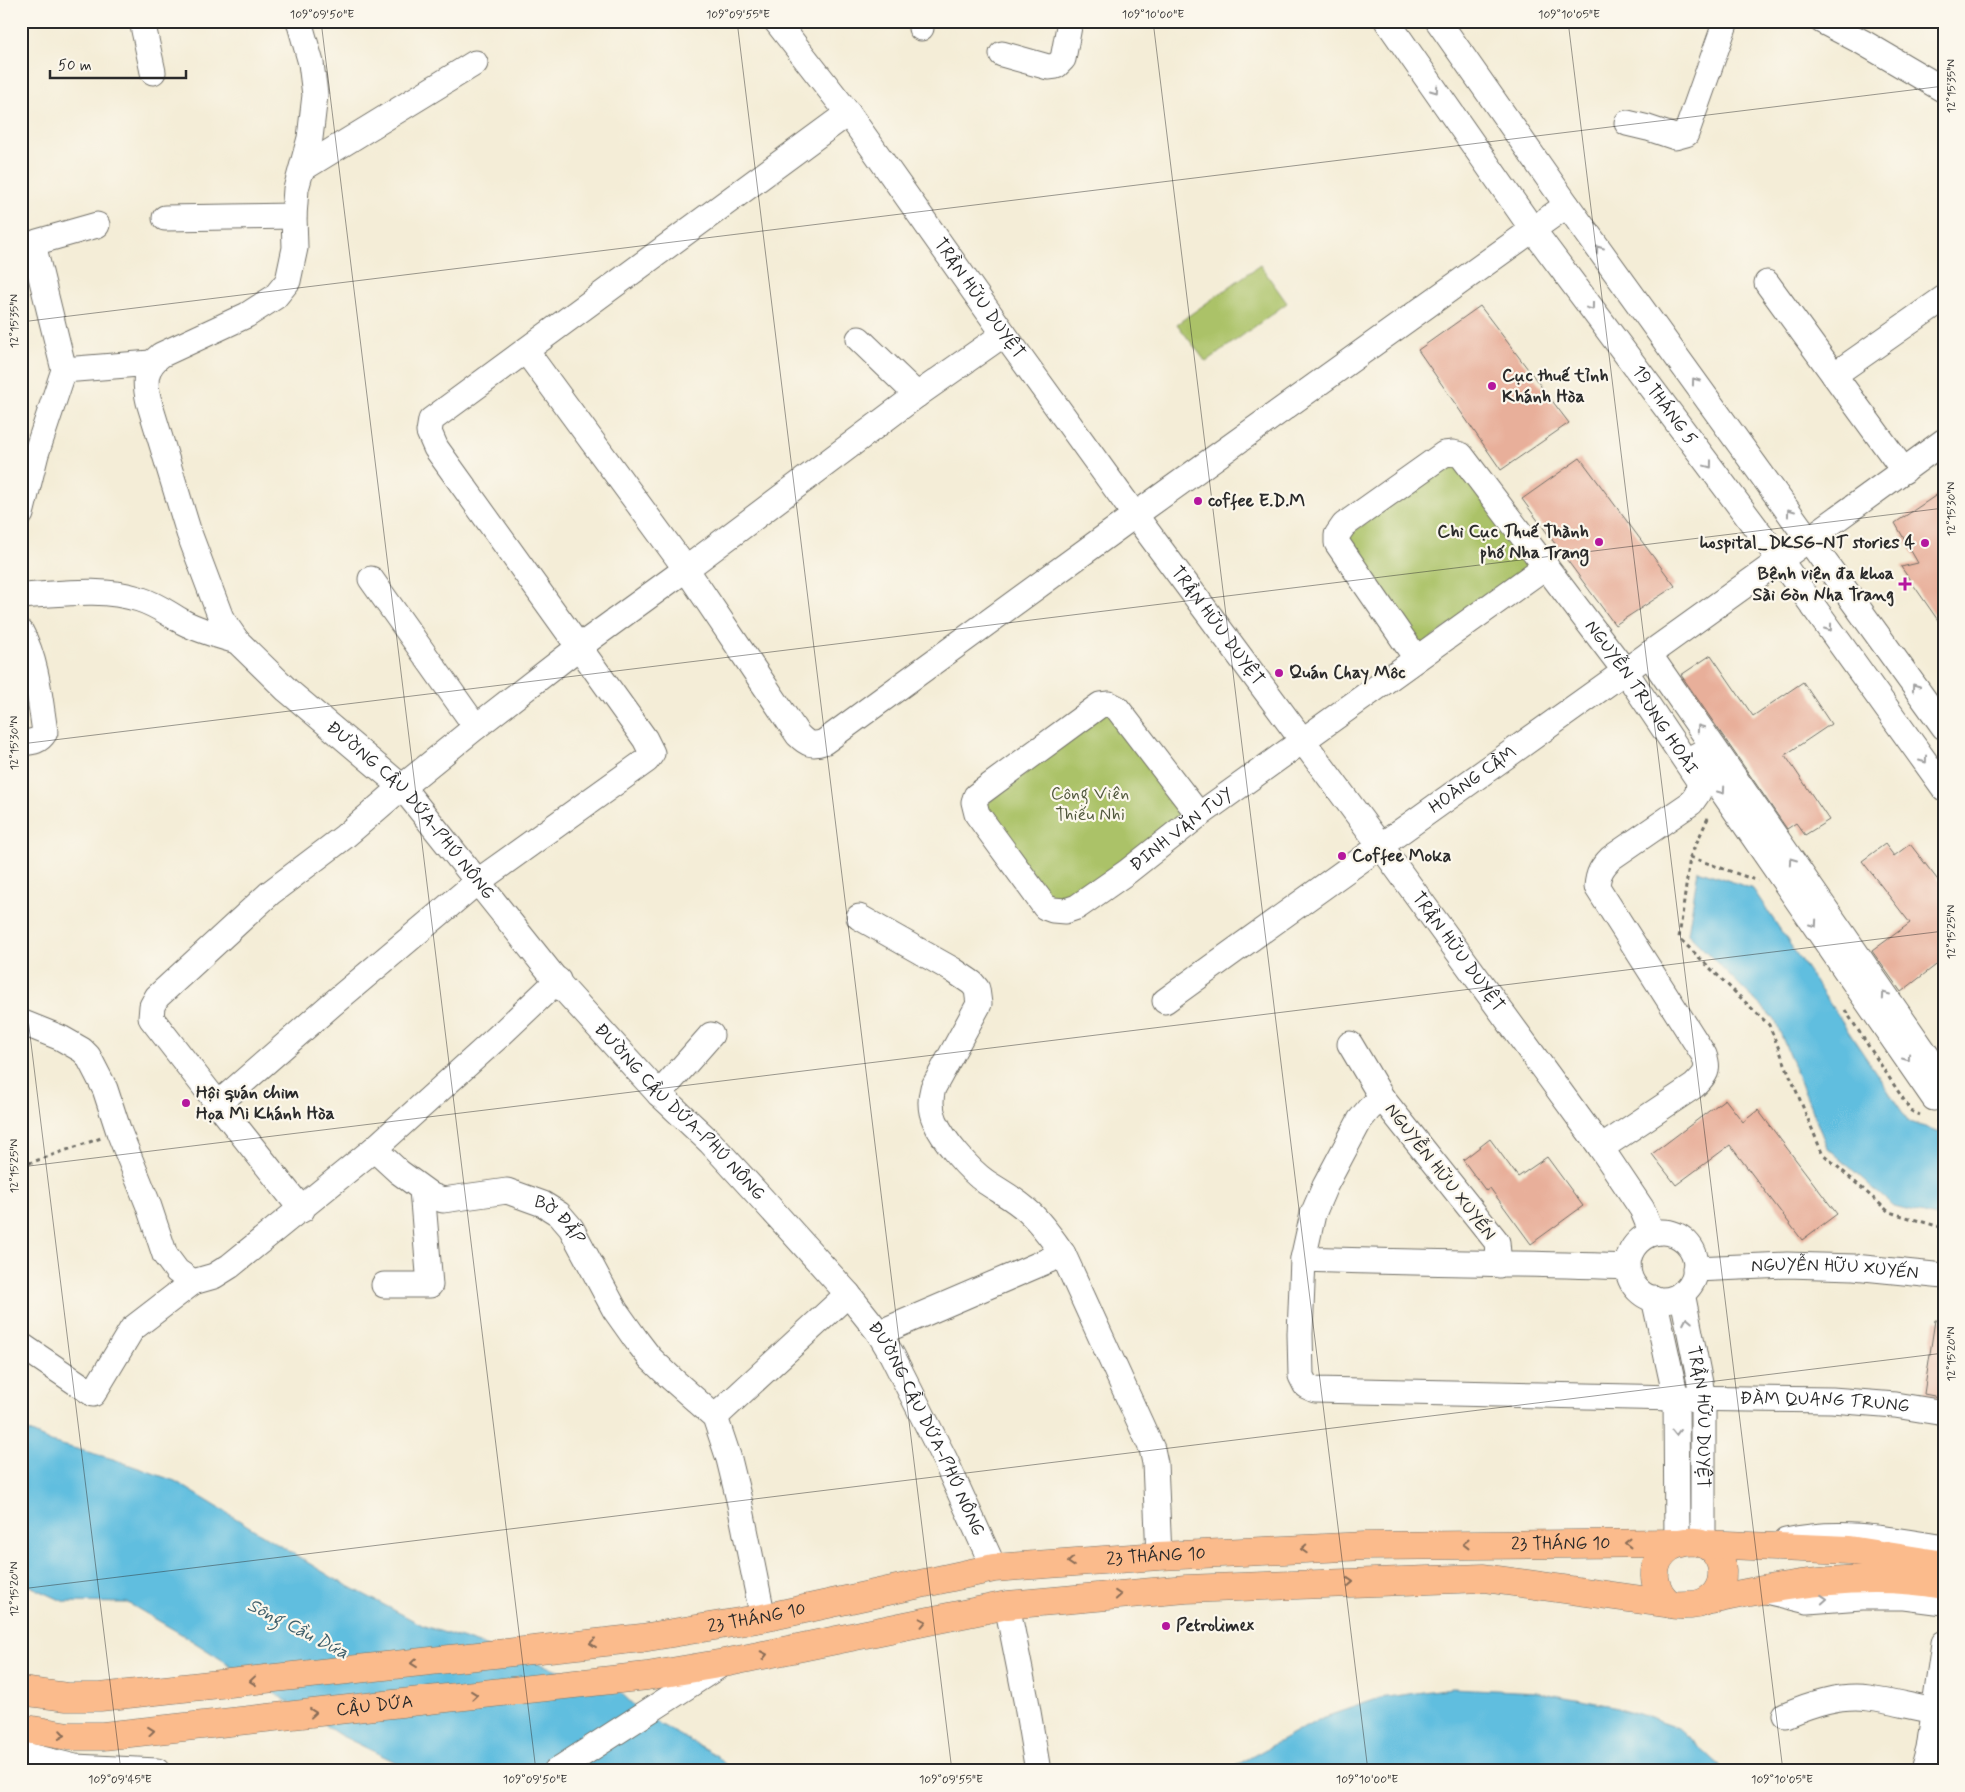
<svg xmlns="http://www.w3.org/2000/svg" width="1965" height="1792" viewBox="0 0 1965 1792" font-family="Mynerve,sans-serif">
	<style>
		.green { fill: #abc267; stroke: #6b7649 }
		.water { fill: #61bedf; stroke: #467485 }
		.building { fill: #e8af9a }
		.lines { fill: none; stroke-linecap: round; stroke-linejoin: round }
		.minor-casing { stroke: #716f67; stroke-width: 27 }
		.major-casing { stroke: #716f67; stroke-width: 29 }
		.path { stroke: #716f67; stroke-width: 3; stroke-dasharray: 4 4; stroke-linecap: butt }
		.minor { stroke: #fff; stroke-width: 25 }
		.major { stroke: #fbbb8c; stroke-width: 28 }
		.oneway { stroke: #a0a0a0 }
		.oneway2 { stroke: #896c57 }
		.ticks { fill: none; stroke: #2b2b2b; stroke-width: 1; stroke-opacity: 0.45 }
		.poi-dot { fill: #b5179e; stroke: #fbf7ec; stroke-width: 2 }
		.labels { text-anchor: middle; dominant-baseline: central; stroke-width: 4.5; stroke-linejoin: round; paint-order: stroke }
		.street-label { font-size: 18px; fill: #2b2b2b; stroke: #fbf7ec }
		.poi-label { font-size: 18px; font-weight: bold; fill: #2b2b2b; stroke: #fbf7ec; text-anchor: start }
		.park-label { font-size: 18px; fill: #51583d; stroke: #fbf7ec }
		.water-label { font-size: 19px; font-style: italic; fill: #3e5e6a; stroke: #fbf7ec }
		.neatline { fill: none; stroke: #2b2b2b; stroke-width: 2 }
		.ticks-label { font-size: 12px; text-anchor: middle; fill: #2b2b2b }
	</style>
	<rect width="100%" height="100%" fill="#fbf7ec"/>
	<filter id="ink" filterUnits="userSpaceOnUse"><feTurbulence type="fractalNoise" baseFrequency=".02" numOctaves="2"/><feDisplacementMap in="SourceGraphic" scale="10" xChannelSelector="R" yChannelSelector="G"/><feConvolveMatrix kernelMatrix="1 2 1 2 8 2 1 2 1" color-interpolation-filters="sRGB"/></filter>
	<filter id="wash" filterUnits="userSpaceOnUse"><feTurbulence type="fractalNoise" baseFrequency=".0096" numOctaves="4" result="noise"/><feDisplacementMap in="SourceGraphic" scale="20" xChannelSelector="R" yChannelSelector="G"/><feGaussianBlur stdDeviation="1.12" result="paint"/><feColorMatrix in="noise" values="0 0 0 0 0 0 0 0 0 0 0 0 0 0 0 0 0 1.4 0 .05"/><feComposite in="paint" operator="in"/></filter>
	<g filter="url(#wash)">
		<rect width="100%" height="100%" fill="#f4edd7"/>
		<g class="green">
			<path d="M 1260,265 L 1287,303 L 1206,362 L 1177,324 Z"/>
			<path d="M 1448,460 L 1455,462 L 1532,567 L 1419,647 L 1344,539 Z"/>
			<path d="M 1103,712 L 1113,713 L 1181,808 L 1176,823 L 1071,901 L 1052,900 L 982,807 Z"/>
		</g>
		<g class="water">
			<path d="M 1698,870 L 1753,889 L 1909,1122 L 1944,1133 L 1944,1219 L 1894,1207 L 1827,1147 L 1775,1020 L 1688,934 Z"/>
			<path d="M 21,1428 L 51,1442 L 113,1459 L 175,1481 L 333,1578 L 424,1626 L 617,1689 L 645,1716 L 716,1755 L 732,1771 L 414,1771 L 340,1735 L 183,1635 L 128,1603 L 65,1602 L 21,1582 Z"/>
			<path d="M 1452,1688 L 1538,1692 L 1618,1707 L 1678,1728 L 1725,1771 L 1226,1771 L 1322,1718 L 1380,1698 Z"/>
		</g>
		<g id="blocks">
			<g class="building">
				<path d="M 1480,306 L 1569,423 L 1501,470 L 1418,350 Z"/>
				<path d="M 1580,458 L 1675,586 L 1615,625 L 1522,499 Z"/>
				<path d="M 1944,490 L 1944,629 L 1901,567 L 1918,563 L 1895,523 Z"/>
				<path d="M 1711,655 L 1753,716 L 1803,682 L 1831,724 L 1785,755 L 1829,820 L 1805,835 L 1796,823 L 1787,829 L 1681,675 Z"/>
				<path d="M 1885,844 L 1894,856 L 1910,844 L 1944,888 L 1944,959 L 1901,992 L 1872,951 L 1910,923 L 1862,861 Z"/>
				<path d="M 1725,1099 L 1743,1122 L 1758,1110 L 1837,1214 L 1802,1240 L 1730,1145 L 1676,1185 L 1652,1154 Z"/>
				<path d="M 1490,1139 L 1518,1177 L 1547,1157 L 1583,1206 L 1531,1244 L 1490,1188 L 1486,1191 L 1463,1160 Z"/>
				<path d="M 1935,1320 L 1944,1321 L 1944,1398 L 1924,1394 Z"/>
			</g>
		</g>
	</g>
	<g filter="url(#ink)">
		<use href="#blocks" fill-opacity="0" stroke="#716f67" stroke-width="1"/>
		<g class="lines">
			<g class="minor-casing">
				<g id="minor">
					<path d="M 142,21 L 153,72"/>
					<path id="s1" d="M 299,21 L 311,63 L 315,95 L 310,138 L 296,189 L 294,216 L 295,248 L 288,281 L 275,297 L 247,315 L 161,355 C 144,368 144,381 149,402 L 189,533 L 221,618 L 237,641 L 287,690 L 402,787 L 561,986 L 659,1094 L 711,1143 L 764,1201 L 848,1294 L 879,1333 L 892,1355 L 945,1460 L 994,1568"/>
					<path id="s2" d="M 776,21 L 848,113 L 1004,334 L 1135,515 L 1380,845 L 1601,1148 L 1642,1209 L 1652,1233"/>
					<path d="M 921,21 L 921,28"/>
					<path id="s3" d="M 1387,21 L 1533,230 L 1780,560 L 1944,788"/>
					<path d="M 1438,21 L 1567,205 L 1944,727"/>
					<path d="M 1822,21 L 1864,43 L 1944,90"/>
					<path d="M 1002,54 L 1048,67 L 1056,66 L 1063,59 L 1070,21"/>
					<path d="M 1627,123 L 1648,128 L 1675,137 L 1686,134 L 1726,21"/>
					<path d="M 302,169 L 475,63"/>
					<path d="M 165,218 L 294,216"/>
					<path d="M 21,251 L 35,252 L 37,242 L 97,225"/>
					<path d="M 35,252 L 64,370"/>
					<path d="M 1767,283 L 1904,471"/>
					<path d="M 859,339 L 917,395"/>
					<path d="M 526,351 L 686,569 L 917,395 L 1004,334"/>
					<path d="M 1834,375 L 1944,298"/>
					<path d="M 21,514 L 36,454 L 64,370 L 151,363"/>
					<path d="M 371,579 L 476,727"/>
					<path d="M 21,596 C 60,594 101,587 139,599 C 158,605 167,613 183,622 C 200,631 219,636 237,641"/>
					<path d="M 21,632 C 37,661 40,700 45,732 C 39,742 32,742 21,743"/>
					<path d="M 1649,654 L 1939,1073 L 1944,1070"/>
					<path id="s4" d="M 1416,658 L 1337,543 L 1337,535 L 1344,525 L 1444,454 L 1453,453 L 1461,455 L 1625,671 L 1699,781 L 1698,793 L 1691,803 L 1611,858 C 1602,867 1598,873 1597,887 L 1704,1055 C 1710,1071 1705,1075 1694,1086 L 1601,1148"/>
					<path d="M 1697,755 L 1934,1098 L 1944,1091"/>
					<path id="s5" d="M 1199,815 L 1117,708 L 1109,704 L 1100,705 L 976,796 L 974,802 L 977,814 L 1045,907 L 1053,910 L 1065,911 L 1077,907 L 1127,872 L 1199,815 L 1546,566"/>
					<path d="M 859,917 L 953,970 L 972,983 L 977,989 L 979,1004 L 933,1088 C 930,1099 930,1110 935,1121 C 943,1140 969,1170 986,1182 C 1001,1192 1017,1200 1030,1213 C 1043,1225 1053,1240 1063,1254"/>
					<path id="s6" d="M 558,980 L 500,1035 L 374,1149 L 399,1172 L 432,1196 L 443,1200 L 507,1191 L 543,1204 L 559,1214 L 571,1228 L 615,1310 L 637,1341 L 650,1358 L 672,1379 L 715,1417 L 729,1459 L 739,1500 L 763,1618"/>
					<path id="s7" d="M 1165,1001 C 1424,813 1686,630 1944,441"/>
					<path d="M 21,1022 L 61,1038 L 82,1050 L 88,1056 L 105,1089 L 119,1132 L 148,1204 L 165,1255 L 177,1271 L 193,1282 L 214,1276 L 230,1266 L 374,1149"/>
					<path d="M 1350,1044 L 1382,1098"/>
					<path d="M 659,1094 L 711,1035"/>
					<path d="M 218,1104 L 151,1018 L 152,1006 L 157,997 L 270,893 L 344,837 L 402,787 L 476,727 L 579,647 L 686,569 L 798,735 C 807,744 812,746 824,742 L 1135,515 L 1567,205"/>
					<path d="M 302,1210 L 218,1104 L 331,1005 L 477,882 L 647,760 L 652,753 L 645,739 L 436,448 L 429,432 L 431,420 L 848,113"/>
					<circle cx="1662" cy="1266" r="34"/>
					<path id="s8" d="M 1303,1259 L 1300,1334 L 1301,1376 L 1306,1386 L 1315,1390 L 1676,1398 L 1832,1400 L 1895,1405 L 1944,1413"/>
					<path d="M 1499,1265 L 1497,1242 L 1382,1098 L 1369,1109 L 1360,1120 L 1325,1186 L 1313,1214 L 1303,1259 C 1411,1263 1520,1263 1628,1267"/>
					<path id="s9" d="M 1695,1269 L 1787,1265 L 1854,1267 L 1944,1276"/>
					<path d="M 384,1285 L 430,1285 L 422,1190"/>
					<path id="s10" d="M 1682,1293 L 1703,1398 L 1703,1544"/>
					<path d="M 1654,1298 L 1676,1398 L 1677,1543"/>
					<path d="M 879,1333 L 1063,1254 L 1152,1449 L 1155,1463 L 1159,1556"/>
					<path d="M 21,1345 L 93,1394 L 132,1329 L 193,1282"/>
					<path d="M 715,1417 L 848,1294"/>
					<path d="M 1786,1541 C 1841,1529 1889,1539 1944,1548"/>
					<path d="M 1766,1591 L 1808,1601 L 1861,1597 L 1905,1597 L 1944,1602"/>
					<path d="M 1007,1605 L 1026,1700 L 1038,1771"/>
					<path d="M 1785,1715 C 1811,1704 1840,1694 1869,1698 C 1891,1701 1913,1707 1935,1711"/>
					<path d="M 21,1754 L 75,1767 L 157,1771"/>
					<path d="M 556,1771 L 722,1664"/>
					<path d="M 1923,1771 L 1929,1749 L 1944,1643"/>
				</g>
			</g>
			<g class="major-casing">
				<g id="major">
					<path d="M 1686,1542 C 1691,1542 1697,1541 1701,1543 C 1732,1554 1729,1603 1691,1605 C 1686,1605 1676,1606 1671,1604 C 1667,1602 1662,1596 1660,1593 C 1647,1570 1660,1545 1686,1542 Z"/>
					<path d="M 1703,1544 L 1849,1550 L 1944,1565"/>
					<path d="M 1711,1600 C 1784,1584 1869,1571 1944,1585"/>
					<path id="s11" d="M 21,1691 L 67,1697 L 100,1697 L 642,1638 L 763,1618 L 994,1568 L 1159,1556 L 1365,1546 L 1677,1543"/>
					<path id="s12" d="M 21,1728 L 68,1736 L 103,1736 L 647,1676 L 724,1663 L 1007,1605 L 1186,1589 L 1484,1578 L 1671,1604"/>
				</g>
			</g>
			<g class="path">
				<path d="M 1708,818 L 1690,857 L 1679,938 L 1769,1025 L 1822,1153 L 1889,1212 L 1944,1228"/>
				<path d="M 1690,857 L 1758,881"/>
				<path d="M 1845,1010 L 1911,1111 L 1920,1115"/>
				<path d="M 1936,1120 L 1944,1122"/>
				<path d="M 21,1166 L 101,1138"/>
			</g>
			<use href="#minor" class="minor"/>
			<use href="#major" class="major"/>
		</g>
		<defs><path id="oneway-chevron" d="M-2-3.5L2.5 0L-2 3.5" fill="none" stroke-width="1.6" stroke-linecap="round" stroke-linejoin="round" transform="scale(1.25)"/></defs>
		<g class="oneway">
			<use href="#oneway-chevron" transform="translate(1435 90) rotate(55)"/>
			<use href="#oneway-chevron" transform="translate(1599 249) rotate(-126)"/>
			<use href="#oneway-chevron" transform="translate(1591 307) rotate(53)"/>
			<use href="#oneway-chevron" transform="translate(1695 381) rotate(-126)"/>
			<use href="#oneway-chevron" transform="translate(1709 465) rotate(53)"/>
			<use href="#oneway-chevron" transform="translate(1790 512) rotate(-126)"/>
			<use href="#oneway-chevron" transform="translate(1829 628) rotate(54)"/>
			<use href="#oneway-chevron" transform="translate(1915 687) rotate(-126)"/>
			<use href="#oneway-chevron" transform="translate(1700 728) rotate(-125)"/>
			<use href="#oneway-chevron" transform="translate(1924 760) rotate(54)"/>
			<use href="#oneway-chevron" transform="translate(1722 791) rotate(55)"/>
			<use href="#oneway-chevron" transform="translate(1792 861) rotate(-125)"/>
			<use href="#oneway-chevron" transform="translate(1814 924) rotate(55)"/>
			<use href="#oneway-chevron" transform="translate(1885 995) rotate(-125)"/>
			<use href="#oneway-chevron" transform="translate(1907 1058) rotate(55)"/>
			<use href="#oneway-chevron" transform="translate(1687 1321) rotate(-101)"/>
			<use href="#oneway-chevron" transform="translate(1676 1432) rotate(89)"/>
			<use href="#oneway-chevron" transform="translate(1824 1599) rotate(-4)"/>
		</g>
		<g class="oneway2">
			<use href="#oneway-chevron" transform="translate(1628 1543) rotate(180)"/>
			<use href="#oneway-chevron" transform="translate(1466 1544) rotate(180)"/>
			<use href="#oneway-chevron" transform="translate(1304 1549) rotate(177)"/>
			<use href="#oneway-chevron" transform="translate(1071 1562) rotate(176)"/>
			<use href="#oneway-chevron" transform="translate(1350 1582) rotate(-2)"/>
			<use href="#oneway-chevron" transform="translate(1118 1595) rotate(-5)"/>
			<use href="#oneway-chevron" transform="translate(923 1622) rotate(-12)"/>
			<use href="#oneway-chevron" transform="translate(593 1643) rotate(174)"/>
			<use href="#oneway-chevron" transform="translate(764 1655) rotate(-12)"/>
			<use href="#oneway-chevron" transform="translate(414 1663) rotate(174)"/>
			<use href="#oneway-chevron" transform="translate(253 1681) rotate(174)"/>
			<use href="#oneway-chevron" transform="translate(474 1695) rotate(-6)"/>
			<use href="#oneway-chevron" transform="translate(313 1713) rotate(-6)"/>
			<use href="#oneway-chevron" transform="translate(151 1731) rotate(-6)"/>
			<use href="#oneway-chevron" transform="translate(62 1735) rotate(9)"/>
		</g>
	</g>
	<path class="ticks" d="M 321,21 L 536,1771M 737,21 L 952,1771M 1153,21 L 1368,1771M 1568,21 L 1783,1771M 21,322 L 1944,86M 21,744 L 1944,508M 21,962 L 121,1771M 21,1167 L 1944,931M 21,1589 L 1944,1353"/>
	<g class="poi-dot">
		<circle cx="1492" cy="386" r="5"/>
		<circle cx="1198" cy="501" r="5"/>
		<circle cx="1599" cy="542" r="5"/>
		<circle cx="1925" cy="543" r="5"/>
		<path d="M1902.5 576.5h5v5h5v5h-5v5h-5v-5h-5v-5h5z"/>
		<circle cx="1279" cy="673" r="5"/>
		<circle cx="1342" cy="856" r="5"/>
		<circle cx="186" cy="1103" r="5"/>
		<circle cx="1166" cy="1626" r="5"/>
	</g>
	<g class="labels">
		<g class="street-label">
			<text stroke="none"><textPath href="#s2" startOffset="344">TRẦN HỮU DUYỆT</textPath></text>
			<text stroke="none"><textPath href="#s3" startOffset="474">19 THÁNG 5</textPath></text>
			<text stroke="none"><textPath href="#s2" startOffset="749">TRẦN HỮU DUYỆT</textPath></text>
			<text stroke="none"><textPath href="#s4" startOffset="602">NGUYỄN TRUNG HOÀI</textPath></text>
			<text stroke="none"><textPath href="#s7" startOffset="379">HOÀNG CẦM</textPath></text>
			<text stroke="none"><textPath href="#s1" startOffset="965">ĐƯỜNG CẦU DỨA-PHÚ NÔNG</textPath></text>
			<text stroke="none"><textPath href="#s5" startOffset="604">ĐINH VĂN TUY</textPath></text>
			<text stroke="none"><textPath href="#s2" startOffset="1154">TRẦN HỮU DUYỆT</textPath></text>
			<text stroke="none"><textPath href="#s1" startOffset="1370">ĐƯỜNG CẦU DỨA-PHÚ NÔNG</textPath></text>
			<text transform="translate(1440 1172) rotate(52)">NGUYỄN HỮU XUYẾN</text>
			<text stroke="none"><textPath href="#s6" startOffset="462">BỜ ĐẮP</textPath></text>
			<text stroke="none"><textPath href="#s9" startOffset="140">NGUYỄN HỮU XUYẾN</textPath></text>
			<text stroke="none"><textPath href="#s8" startOffset="648">ĐÀM QUANG TRUNG</textPath></text>
			<text stroke="none"><textPath href="#s10" startOffset="126">TRẦN HỮU DUYỆT</textPath></text>
			<text stroke="none"><textPath href="#s1" startOffset="1775">ĐƯỜNG CẦU DỨA-PHÚ NÔNG</textPath></text>
			<text stroke="none"><textPath href="#s11" startOffset="1551">23 THÁNG 10</textPath></text>
			<text stroke="none"><textPath href="#s11" startOffset="1146">23 THÁNG 10</textPath></text>
			<text stroke="none"><textPath href="#s11" startOffset="741">23 THÁNG 10</textPath></text>
			<text stroke="none"><textPath href="#s12" startOffset="356">CẦU DỨA</textPath></text>
		</g>
		<g class="poi-label">
			<text x="1502" y="376">Cục thuế tỉnh<tspan x="1502" dy="21">Khánh Hòa</tspan></text>
			<text x="1208" y="501">coffee E.D.M</text>
			<text x="1589" y="532" text-anchor="end">Chi Cục Thuế Thành<tspan x="1589" dy="21">phố Nha Trang</tspan></text>
			<text x="1915" y="543" text-anchor="end">hospital_DKSG-NT stories 4</text>
			<text x="1894" y="574" text-anchor="end">Bệnh viện đa khoa<tspan x="1894" dy="21">Sài Gòn Nha Trang</tspan></text>
			<text x="1289" y="673">Quán Chay Môc</text>
			<text x="1352" y="856">Coffee Moka</text>
			<text x="196" y="1093">Hội quán chim<tspan x="196" dy="21">Họa Mi Khánh Hòa</tspan></text>
			<text x="1176" y="1626">Petrolimex</text>
		</g>
		<g class="park-label">
			<text x="1090" y="794">Công Viên<tspan x="1090" dy="21">Thiếu Nhi</tspan></text>
		</g>
		<g class="water-label">
			<text transform="translate(298 1629) rotate(27)">Sông Cầu Dứa</text>
		</g>
	</g>
	<rect width="1965" height="1792" fill="none" stroke="#fbf7ec" stroke-width="55"/>
	<path d="M50 70v8h136v-8" fill="none" stroke="#2b2b2b" stroke-width="2.5"/>
	<text x="58" y="70" font-size="15" fill="#2b2b2b" stroke="#fbf7ec" stroke-width="4" paint-order="stroke">50 m</text>
	<rect x="28" y="28" width="1910" height="1736" class="neatline"/>
	<g class="ticks-label">
		<text x="322" y="18">109°09'50"E</text>
		<text x="738" y="18">109°09'55"E</text>
		<text x="1153" y="18">109°10'00"E</text>
		<text x="1569" y="18">109°10'05"E</text>
		<text transform="translate(1951 86) rotate(-90)" y="4">12°15'35"N</text>
		<text transform="translate(14 321) rotate(-90)" y="4">12°15'35"N</text>
		<text transform="translate(1951 509) rotate(-90)" y="4">12°15'30"N</text>
		<text transform="translate(14 743) rotate(-90)" y="4">12°15'30"N</text>
		<text transform="translate(1951 932) rotate(-90)" y="4">12°15'25"N</text>
		<text transform="translate(14 1166) rotate(-90)" y="4">12°15'25"N</text>
		<text transform="translate(1951 1354) rotate(-90)" y="4">12°15'20"N</text>
		<text transform="translate(14 1589) rotate(-90)" y="4">12°15'20"N</text>
		<text x="120" y="1783">109°09'45"E</text>
		<text x="535" y="1783">109°09'50"E</text>
		<text x="951" y="1783">109°09'55"E</text>
		<text x="1367" y="1783">109°10'00"E</text>
		<text x="1782" y="1783">109°10'05"E</text>
	</g>
</svg>
